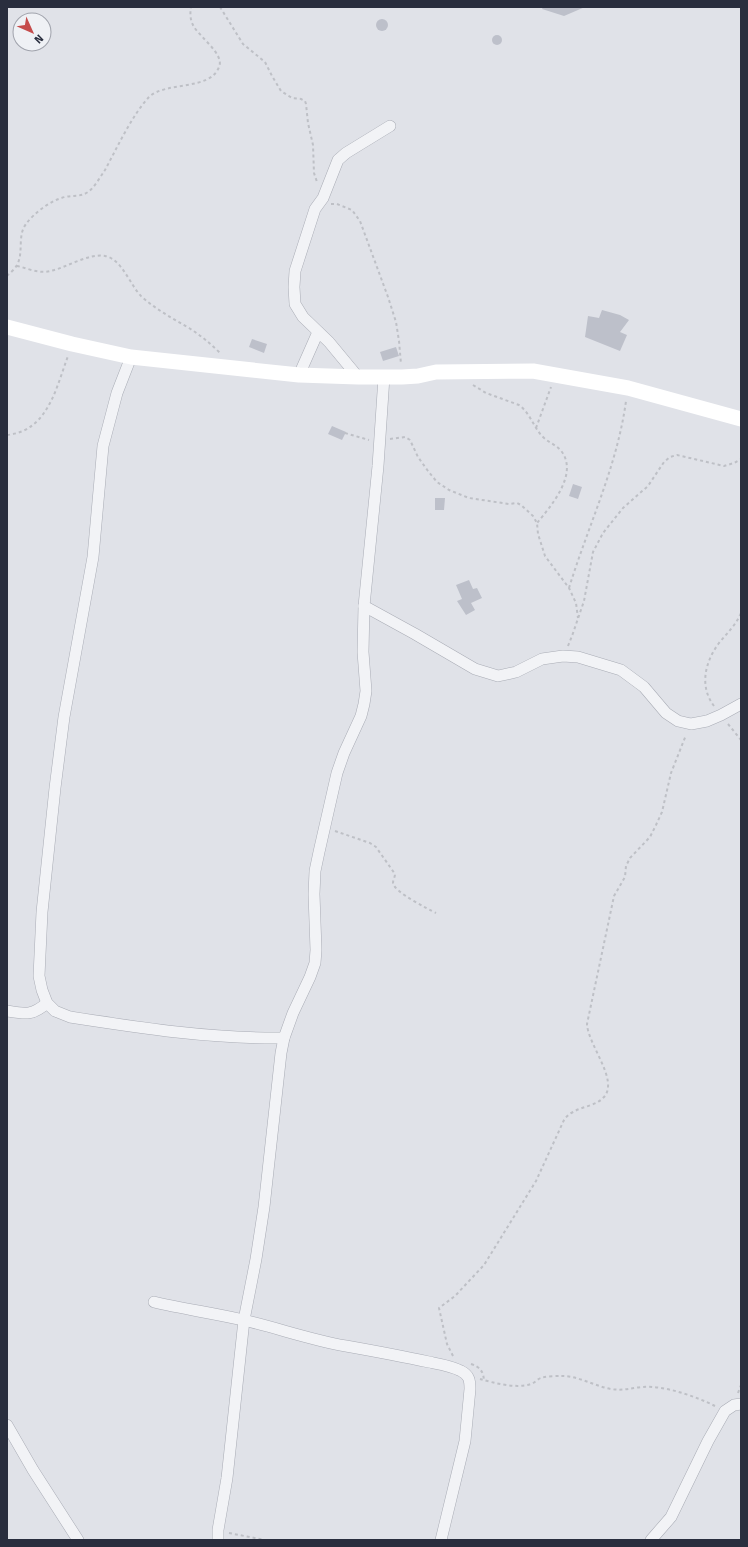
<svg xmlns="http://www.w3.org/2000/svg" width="748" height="1547" viewBox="0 0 748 1547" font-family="'Fira Sans',sans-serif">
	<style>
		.building { fill: #bdc0ca }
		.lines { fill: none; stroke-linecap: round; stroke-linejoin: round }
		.street-casing { stroke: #a9acb5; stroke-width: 12 }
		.path { stroke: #bec0c6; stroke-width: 2; stroke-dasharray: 3 3; stroke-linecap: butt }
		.street { stroke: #f2f3f6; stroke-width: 11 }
		.secondary { stroke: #fff; stroke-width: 15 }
	</style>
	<rect width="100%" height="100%" fill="#e0e2e8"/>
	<g class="building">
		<path d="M 543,7 L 585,7 L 564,16 L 542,9 Z"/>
		<circle cx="382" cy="25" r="6"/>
		<circle cx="497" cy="40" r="5"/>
		<path d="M 602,310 L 620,315 L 629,320 L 620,332 L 627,335 L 620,351 L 585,337 L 588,316 L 599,318 Z"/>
		<path d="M 252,339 L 267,344 L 264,353 L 249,347 Z"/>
		<path d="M 396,347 L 399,356 L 383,361 L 380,352 Z"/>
		<path d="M 332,426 L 346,432 L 342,440 L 328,434 Z"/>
		<path d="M 573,484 L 582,487 L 578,499 L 569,496 Z"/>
		<path d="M 435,498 L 445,498 L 444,510 L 435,510 Z"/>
		<path d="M 469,580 L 473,589 L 477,588 L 482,598 L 471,603 L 475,610 L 466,615 L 457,601 L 462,599 L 456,585 Z"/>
	</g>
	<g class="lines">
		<g class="street-casing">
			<g id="street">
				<path d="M 131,357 L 117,393 L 103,446 L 93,557 L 64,717 L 55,788 L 42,912 L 39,976 L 42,990 L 47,1003 L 55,1011 L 70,1017 C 141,1028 212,1039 284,1038"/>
				<path d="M 299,375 L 318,332"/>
				<path d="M 358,377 L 329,342 L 303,317 L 295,304 L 294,287 L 295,271 L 315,209 L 323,198 L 338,160 L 346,153 L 390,126"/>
				<path d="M 364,606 L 415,634 L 475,669 L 498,676 L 516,672 L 542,659 L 563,656 L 578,657 L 621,670 L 644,687 L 666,713 L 678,721 L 691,724 L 707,721 L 721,715 L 741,704"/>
				<path d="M 7,1011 C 25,1014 32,1016 47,1003"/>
				<path d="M 154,1302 C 183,1309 213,1313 243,1320 C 278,1328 311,1340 346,1346 C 374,1351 401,1356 429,1362 C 439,1364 452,1366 461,1371 C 469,1375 470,1380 470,1389 L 465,1441 L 441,1540"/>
				<path d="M 7,1425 L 33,1470 L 78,1540"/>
				<path d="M 218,1540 L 218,1530 L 227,1478 L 244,1320 L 256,1259 L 264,1207 L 281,1053 L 284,1038 L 293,1013 L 310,977 L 315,963 L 316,950 L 314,894 L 315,871 L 319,852 L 337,773 L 344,753 L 361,716 L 364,704 L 366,691 L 363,652 L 364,606 L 378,466 L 384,377"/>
				<path d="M 651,1540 L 671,1517 L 708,1441 L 725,1411 L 734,1405 L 741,1404"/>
			</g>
		</g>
		<g class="path">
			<path d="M 220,7 L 243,44 L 265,62 L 272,76 L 281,91 L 292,98 L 301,99 L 305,101 L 306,104 L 308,123 L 313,145 L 314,173 L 317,182"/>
			<path d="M 331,204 L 337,204 L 352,210 L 360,221 L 388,297 L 396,322 L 399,341 L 401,364"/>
			<path d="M 17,266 C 27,268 39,274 50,271 C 66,268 88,253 105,256 C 122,259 130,285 141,296 C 155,309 172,318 189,328 C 200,335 210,343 220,353"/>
			<path d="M 7,276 C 10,273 15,269 17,265 C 24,252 17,236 26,224 C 34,213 51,200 65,197 C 74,195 81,197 88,192 C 95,187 100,177 105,170 C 117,148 132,115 149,97 C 166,81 210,91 219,67 C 225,54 198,36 193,25 C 190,19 190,13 191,7"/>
			<path d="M 473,385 L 486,393 L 519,405 C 531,414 533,427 543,437 C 549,443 557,445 562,452 C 578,475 551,506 537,523"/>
			<path d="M 536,428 L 551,387"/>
			<path d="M 345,433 L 369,440"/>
			<path d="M 7,435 C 48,431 56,388 68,356"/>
			<path d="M 390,439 L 405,437 L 410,440 L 418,457 L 428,471 L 437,482 L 449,490 L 469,498 L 509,504 L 517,503 L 521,505 L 533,516 L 537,523 L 538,534 L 545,556 L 569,588 L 576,603 L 578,618"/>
			<path d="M 569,588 C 588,526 617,467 626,401"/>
			<path d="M 568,646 L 572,636 L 584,601 L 593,552 L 603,533 L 623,508 L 648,486 L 664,462 L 670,457 L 677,455 L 724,466 L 734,463 L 741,459"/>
			<path d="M 714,706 C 699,686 705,662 719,643 C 727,633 736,625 741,613"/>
			<path d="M 728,724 L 741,740"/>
			<path d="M 335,831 L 370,843 L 376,847 L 395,874 C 395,877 393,880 393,883 C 394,892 428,909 436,913"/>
			<path d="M 453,1356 L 447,1344 L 439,1308 L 455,1296 L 484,1265 L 536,1181 L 564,1120 C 566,1117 569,1114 573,1112 C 583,1106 596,1106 604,1097 C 619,1080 588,1045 587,1024 L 614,896 L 625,877 L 626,866 L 630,858 L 650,837 L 656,825 L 662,812 L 671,773 L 686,735"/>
			<path d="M 471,1364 C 480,1367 483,1371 484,1380"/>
			<path d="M 480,1379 C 494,1383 516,1389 531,1384 C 535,1383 537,1379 541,1378 C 547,1376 556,1376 562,1376 C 579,1376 594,1386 611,1389 C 622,1391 631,1388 642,1387 C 663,1385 695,1396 715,1406"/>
			<path d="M 738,1393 L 741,1385"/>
			<path d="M 229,1533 L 265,1540"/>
		</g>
		<use href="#street" class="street"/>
		<path class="secondary" d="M 7,327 L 72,344 L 131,357 L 299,375 L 358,377 L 402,377 L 418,376 L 436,372 L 533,371 L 628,388 L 741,419"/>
	</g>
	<rect width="748" height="1547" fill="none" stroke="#292e3e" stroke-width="16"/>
	<g transform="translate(32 32) rotate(135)"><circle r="19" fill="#eff1f5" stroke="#a0a3ac"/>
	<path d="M0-3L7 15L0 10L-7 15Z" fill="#c54c4c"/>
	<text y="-6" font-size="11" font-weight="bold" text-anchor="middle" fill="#292e3e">N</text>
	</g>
</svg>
